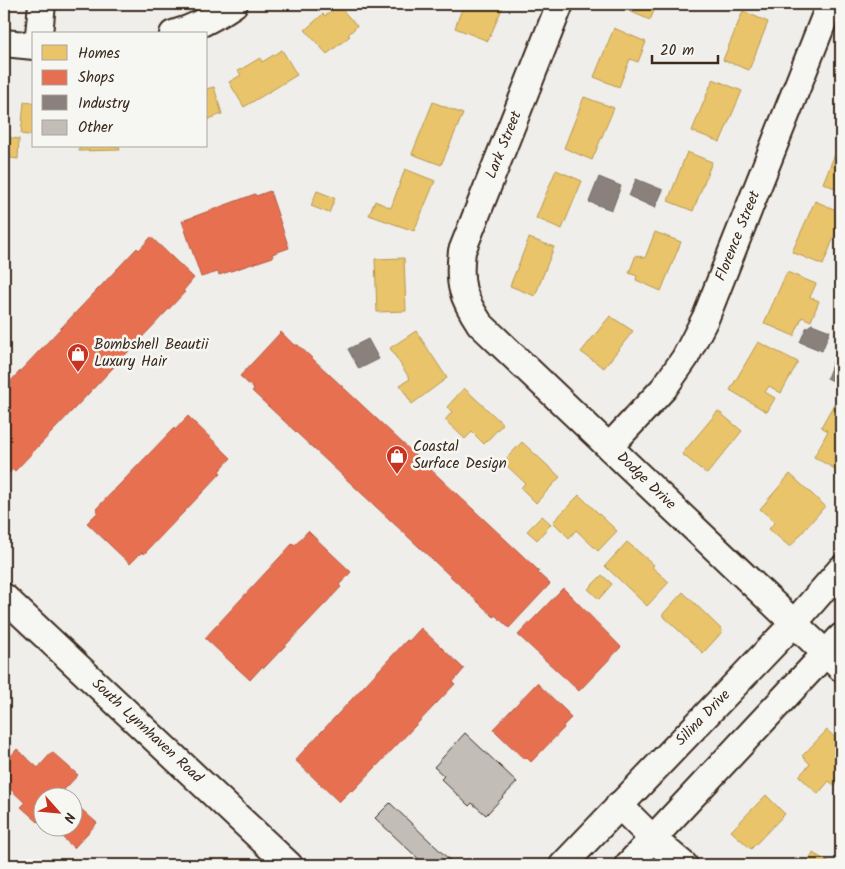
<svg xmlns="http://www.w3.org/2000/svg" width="845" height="869" viewBox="0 0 845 869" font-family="Kalam,sans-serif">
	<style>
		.homes { fill: #e9c46a; stroke: #b59653 }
		.shops { fill: #e76f51; stroke: #b35a42 }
		.industry { fill: #8a817c; stroke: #726760 }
		.building { fill: #c2bdb7; stroke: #3b2a1e }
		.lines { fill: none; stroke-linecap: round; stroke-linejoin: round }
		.minor-casing { stroke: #3b2a1e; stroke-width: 30 }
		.minor { stroke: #f6f6f2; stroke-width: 26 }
		.labels { text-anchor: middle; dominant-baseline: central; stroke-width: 5; stroke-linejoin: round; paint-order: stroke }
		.street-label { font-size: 15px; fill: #3b2a1e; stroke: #f6f6f2 }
		.poi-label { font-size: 15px; fill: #3b2a1e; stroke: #f6f6f2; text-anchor: start }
	</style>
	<rect width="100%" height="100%" fill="#efeeea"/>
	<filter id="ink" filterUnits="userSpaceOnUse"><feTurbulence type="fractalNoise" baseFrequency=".02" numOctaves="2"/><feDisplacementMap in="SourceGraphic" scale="10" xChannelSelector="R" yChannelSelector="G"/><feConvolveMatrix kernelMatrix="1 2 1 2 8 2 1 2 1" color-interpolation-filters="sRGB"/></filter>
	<g filter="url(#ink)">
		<g class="homes">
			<path d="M 470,4 L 504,4 L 488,41 L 455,28 L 463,6 L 468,8 Z"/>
			<path d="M 622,4 L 657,4 L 650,20 L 620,7 Z"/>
			<path d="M 338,5 L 357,26 L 348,35 L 350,36 L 327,54 L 305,30 L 323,14 L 325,16 Z"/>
			<path d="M 743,11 L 768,22 L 749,70 L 723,60 Z"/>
			<path d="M 614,28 L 646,42 L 638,62 L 630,59 L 619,87 L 594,77 Z"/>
			<path d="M 282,50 L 297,75 L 244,107 L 229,82 L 241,75 L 238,71 L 260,58 L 262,62 Z"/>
			<path d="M 713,79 L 742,91 L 720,142 L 692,131 Z"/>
			<path d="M 214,87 L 222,114 L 206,120 L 206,89 Z"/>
			<path d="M 584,97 L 614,108 L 592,160 L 564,148 Z"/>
			<path d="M 24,102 L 34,103 L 34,136 L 21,134 Z"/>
			<path d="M 433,102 L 463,114 L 441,165 L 412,154 Z"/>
			<path d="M 6,137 L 19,139 L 18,159 L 4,157 Z"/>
			<path d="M 841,140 L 841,191 L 823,183 Z"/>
			<path d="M 79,146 L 119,146 L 120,150 L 79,151 Z"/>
			<path d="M 687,152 L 712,162 L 693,211 L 668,201 Z"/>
			<path d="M 405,169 L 435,181 L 414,231 L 369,215 L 375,201 L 391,208 Z"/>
			<path d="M 556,170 L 582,181 L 562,229 L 536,218 Z"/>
			<path d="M 317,191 L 335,198 L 329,213 L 311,206 Z"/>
			<path d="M 815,201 L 841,212 L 841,219 L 823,265 L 792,252 Z"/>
			<path d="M 655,232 L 681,242 L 661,291 L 636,280 L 637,276 L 629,273 L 636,255 L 645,258 Z"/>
			<path d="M 529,238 L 554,247 L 535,296 L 510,286 Z"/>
			<path d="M 404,258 L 406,311 L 377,312 L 375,259 Z"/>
			<path d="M 787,272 L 816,284 L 810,297 L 819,301 L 811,321 L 802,317 L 794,336 L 764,323 Z"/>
			<path d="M 610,316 L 633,331 L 604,368 L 581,352 Z"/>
			<path d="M 416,331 L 447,378 L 412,404 L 400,385 L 410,379 L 390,348 Z"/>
			<path d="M 758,342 L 798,362 L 781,393 L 769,386 L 765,392 L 775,398 L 767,412 L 730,390 Z"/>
			<path d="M 464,388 L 503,424 L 484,444 L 472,432 L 465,439 L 445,420 L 452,412 L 447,407 Z"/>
			<path d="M 834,404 L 841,409 L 841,469 L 840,472 L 814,457 L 828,431 L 821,427 Z"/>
			<path d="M 718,411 L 742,431 L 707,474 L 682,454 Z"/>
			<path d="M 522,442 L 560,477 L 536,503 L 521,488 L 525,483 L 503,462 Z"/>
			<path d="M 790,474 L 825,506 L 790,547 L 769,529 L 775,522 L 760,509 Z"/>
			<path d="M 579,495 L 617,531 L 598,551 L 576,530 L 569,538 L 553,522 Z"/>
			<path d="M 542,516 L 551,524 L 537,540 L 527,531 Z"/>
			<path d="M 627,542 L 654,565 L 652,567 L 669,582 L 647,606 L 605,566 Z"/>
			<path d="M 602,575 L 612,584 L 599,599 L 588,589 Z"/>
			<path d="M 683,592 L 723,631 L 703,653 L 662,615 Z"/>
			<path d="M 827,730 L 841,743 L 841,780 L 835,786 L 829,781 L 818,794 L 799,776 L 810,764 L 802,756 Z"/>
			<path d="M 766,795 L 785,814 L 751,849 L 731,831 Z"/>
			<path d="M 813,853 L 833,865 L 806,865 Z"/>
		</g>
		<g class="shops">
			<path d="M 270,191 L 289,248 L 272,254 L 273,257 L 219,275 L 218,272 L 201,277 L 182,221 L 255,194 L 256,196 Z"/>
			<path d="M 151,237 L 194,278 L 183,291 L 185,292 L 15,471 L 13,469 L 4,479 L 4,388 L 137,248 L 139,250 Z"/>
			<path d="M 281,332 L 294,345 L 298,345 L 539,571 L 538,573 L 550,584 L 509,628 L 495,615 L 494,617 L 252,391 L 254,389 L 240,376 Z"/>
			<path d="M 188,416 L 231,458 L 219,471 L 221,473 L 144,554 L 142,552 L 130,564 L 87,523 L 98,512 L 96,509 L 174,428 L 175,430 Z"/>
			<path d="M 308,531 L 351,572 L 339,585 L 341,587 L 264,668 L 262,667 L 250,680 L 205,638 L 293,543 L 295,545 Z"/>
			<path d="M 563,588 L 621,647 L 579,691 L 518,635 Z"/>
			<path d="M 421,628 L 464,669 L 453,682 L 455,684 L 353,791 L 351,790 L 339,802 L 295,760 L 407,640 L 409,641 Z"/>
			<path d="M 537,683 L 568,713 L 567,714 L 571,718 L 563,726 L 564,728 L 531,762 L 526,757 L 524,759 L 493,729 Z"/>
			<path d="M 17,749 L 38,768 L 52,752 L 78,775 L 62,792 L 67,796 L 42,796 L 42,820 L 41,819 L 38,822 L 21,807 L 25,803 L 4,783 L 4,764 Z"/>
			<path d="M 72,801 L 97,823 L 74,848 L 50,826 L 72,826 Z"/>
		</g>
		<g class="industry">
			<path d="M 599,177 L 621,186 L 612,210 L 589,202 Z"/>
			<path d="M 636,179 L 663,190 L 655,208 L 629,196 Z"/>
			<path d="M 812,324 L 830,331 L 822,351 L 800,342 L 806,328 Z"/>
			<path d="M 368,339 L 379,359 L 359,369 L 348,349 Z"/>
			<path d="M 837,351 L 841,352 L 841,385 L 827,378 Z"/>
		</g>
		<g class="building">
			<path d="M 465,733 L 517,782 L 486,815 L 472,803 L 469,806 L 441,779 L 444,776 L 434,767 Z"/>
			<path d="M 390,803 L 455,865 L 425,865 L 375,818 Z"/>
		</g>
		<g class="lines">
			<g class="minor-casing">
				<g id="minor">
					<path d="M 560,4 L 462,251 C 458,283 462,297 480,324 L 841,668"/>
					<path d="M 39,34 L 42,4"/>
					<path d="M 173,34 C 195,28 215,17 234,4"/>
					<path d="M 4,43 L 34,46"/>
					<path d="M 610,446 L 664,388 L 685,358 L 706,317 L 830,4"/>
					<path d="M 4,597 L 289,865"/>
					<path d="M 619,805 L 653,839 L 684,865"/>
					<path d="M 563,865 L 794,623 L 841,569"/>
					<path d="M 628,865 L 841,637"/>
				</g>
			</g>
			<use href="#minor" class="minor"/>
		</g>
	</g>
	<defs>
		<g id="shop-pin" transform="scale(1.125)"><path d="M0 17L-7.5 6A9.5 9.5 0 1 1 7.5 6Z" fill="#c8321e" stroke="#f6f6f2"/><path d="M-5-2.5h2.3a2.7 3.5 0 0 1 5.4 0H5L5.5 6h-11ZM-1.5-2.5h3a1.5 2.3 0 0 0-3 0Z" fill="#fff"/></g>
	</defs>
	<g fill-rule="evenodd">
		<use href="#shop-pin" x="78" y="354"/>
		<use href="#shop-pin" x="397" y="456"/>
	</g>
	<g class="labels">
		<g class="street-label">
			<text transform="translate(504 145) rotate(-68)">Lark Street</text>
			<text transform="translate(738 236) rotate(-68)">Florence Street</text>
			<text transform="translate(646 481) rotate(44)">Dodge Drive</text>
			<text transform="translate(703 718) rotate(-46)">Silina Drive</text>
			<text transform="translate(147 731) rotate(43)">South Lynnhaven Road</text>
		</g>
		<g class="poi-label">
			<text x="94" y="345">Bombshell Beautii<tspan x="94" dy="17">Luxury Hair</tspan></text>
			<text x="413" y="447">Coastal<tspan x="413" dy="17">Surface Design</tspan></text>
		</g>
	</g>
	<rect width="845" height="869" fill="none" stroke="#f6f6f2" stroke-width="20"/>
	<rect x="10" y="10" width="825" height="849" fill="none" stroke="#3b2a1e" stroke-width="2" filter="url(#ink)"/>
	<rect x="32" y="32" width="175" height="115" fill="#f6f6f2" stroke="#aba49d"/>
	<rect x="42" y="45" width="25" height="15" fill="#e9c46a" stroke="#aba49d"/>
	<text x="78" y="58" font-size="15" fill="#3b2a1e">Homes</text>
	<rect x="42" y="70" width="25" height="15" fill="#e76f51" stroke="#aba49d"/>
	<text x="78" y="82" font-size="15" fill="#3b2a1e">Shops</text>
	<rect x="42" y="95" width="25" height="15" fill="#8a817c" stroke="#aba49d"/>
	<text x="78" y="108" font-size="15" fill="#3b2a1e">Industry</text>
	<rect x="42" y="120" width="25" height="15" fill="#c2bdb7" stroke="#aba49d"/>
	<text x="78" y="132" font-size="15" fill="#3b2a1e">Other</text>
	<g transform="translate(58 812) rotate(117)"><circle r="24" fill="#f6f6f2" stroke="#aba49d"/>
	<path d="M0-4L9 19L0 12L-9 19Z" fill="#c8321e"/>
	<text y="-8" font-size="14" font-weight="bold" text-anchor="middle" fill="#3b2a1e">N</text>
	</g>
	<path d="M652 55v8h66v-8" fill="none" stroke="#3b2a1e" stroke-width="2.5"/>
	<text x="660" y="55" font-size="15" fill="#3b2a1e" stroke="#f6f6f2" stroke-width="4" paint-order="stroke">20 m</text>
</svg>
